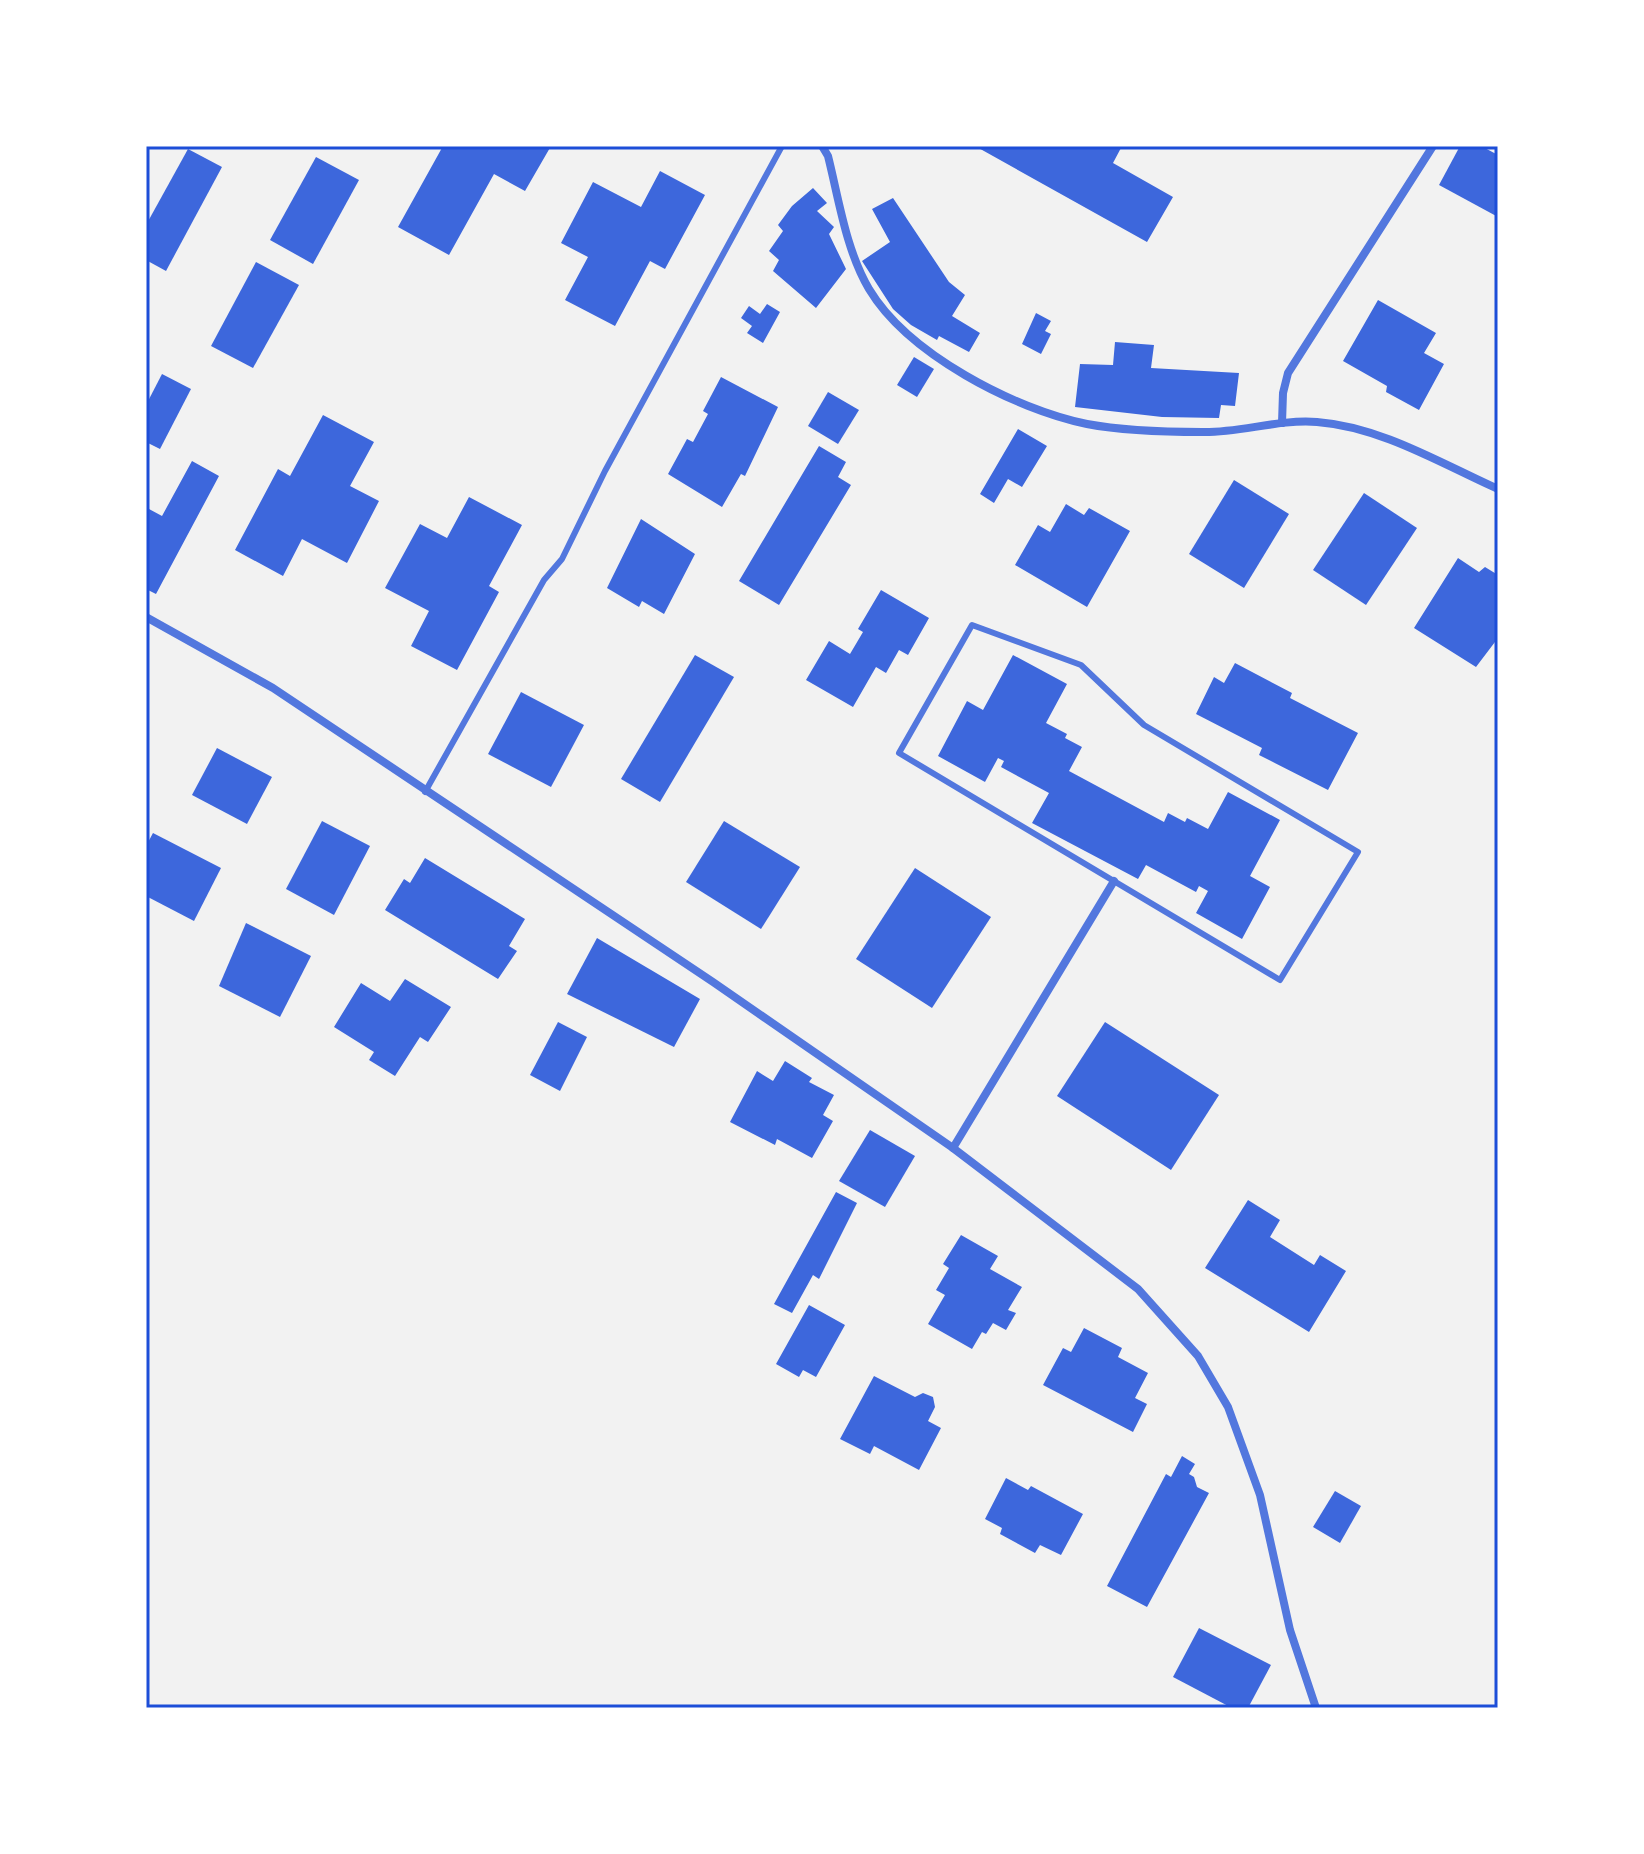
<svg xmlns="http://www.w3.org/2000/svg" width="1644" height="1854" viewBox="0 0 1644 1854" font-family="'Archivo Narrow',sans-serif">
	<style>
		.building { fill: #3d67dc }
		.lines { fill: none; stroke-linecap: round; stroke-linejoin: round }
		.service { stroke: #5277de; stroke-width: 6 }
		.minor { stroke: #5277de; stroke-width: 8 }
		.neatline { fill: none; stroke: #1d4ed8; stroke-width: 3 }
	</style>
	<rect width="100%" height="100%" fill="#f2f2f2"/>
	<g class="building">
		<path d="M 443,146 L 551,146 L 525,191 L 494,174 L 449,255 L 398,227 Z"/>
		<path d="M 975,146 L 1122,146 L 1113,163 L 1173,197 L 1147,242 Z"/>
		<path d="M 1460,146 L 1481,146 L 1498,155 L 1498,217 L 1439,185 Z"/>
		<path d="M 188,149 L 222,167 L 166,271 L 146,260 L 146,225 Z"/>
		<path d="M 316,157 L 359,180 L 313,264 L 270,240 Z"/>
		<path d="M 660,171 L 705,195 L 665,269 L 650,261 L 615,326 L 565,300 L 588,257 L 561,243 L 593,182 L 641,207 Z"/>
		<path d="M 813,188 L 827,203 L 817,211 L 834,227 L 829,234 L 846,269 L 816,308 L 773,271 L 779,260 L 769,251 L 783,231 L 778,225 L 792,206 Z"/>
		<path d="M 893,198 L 949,282 L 965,295 L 952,316 L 980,333 L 969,352 L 939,336 L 937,340 L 911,325 L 893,309 L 862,261 L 890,242 L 872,209 Z"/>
		<path d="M 256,262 L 299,285 L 253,368 L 211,346 Z"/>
		<path d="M 1378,300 L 1436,333 L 1424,353 L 1444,364 L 1419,410 L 1386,392 L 1387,386 L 1343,361 Z"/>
		<path d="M 767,304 L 780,312 L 763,343 L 747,333 L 752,326 L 741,318 L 749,306 L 760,314 Z"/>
		<path d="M 1036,313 L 1051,321 L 1045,331 L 1051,334 L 1041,354 L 1022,344 Z"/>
		<path d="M 1115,342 L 1154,345 L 1151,368 L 1239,373 L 1235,406 L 1221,405 L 1219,418 L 1162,417 L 1075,407 L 1080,364 L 1113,365 Z"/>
		<path d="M 914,357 L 934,369 L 917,397 L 897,385 Z"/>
		<path d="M 162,374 L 191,389 L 160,449 L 146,442 L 146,405 Z"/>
		<path d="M 721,377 L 778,407 L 745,476 L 741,474 L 722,507 L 668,474 L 687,439 L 693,442 L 708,414 L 703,411 Z"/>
		<path d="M 828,392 L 859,410 L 838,444 L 808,426 Z"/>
		<path d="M 323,415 L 374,442 L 350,486 L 379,501 L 347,563 L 302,539 L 283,576 L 235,550 L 278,469 L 290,476 Z"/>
		<path d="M 1018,429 L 1047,446 L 1022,487 L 1008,479 L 994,503 L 980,494 Z"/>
		<path d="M 819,446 L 846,462 L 838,477 L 851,485 L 779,605 L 739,581 Z"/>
		<path d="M 192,461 L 219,476 L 156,594 L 146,589 L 146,514 L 149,509 L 162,516 Z"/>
		<path d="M 1234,480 L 1289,514 L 1244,588 L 1189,554 Z"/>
		<path d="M 1364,493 L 1417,528 L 1366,605 L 1313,570 Z"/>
		<path d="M 469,497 L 522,525 L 489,586 L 499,592 L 457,670 L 411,646 L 429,611 L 385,588 L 420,524 L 447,538 Z"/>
		<path d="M 1066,504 L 1084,515 L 1089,508 L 1130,531 L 1087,607 L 1015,565 L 1038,525 L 1050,532 Z"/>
		<path d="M 641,519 L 695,554 L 664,614 L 642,601 L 639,607 L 607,588 Z"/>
		<path d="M 1458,558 L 1479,572 L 1485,567 L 1498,575 L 1498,638 L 1476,667 L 1414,628 Z"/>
		<path d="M 881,590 L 929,618 L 908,655 L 899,650 L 886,673 L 876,667 L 853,707 L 806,680 L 829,641 L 850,654 L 863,632 L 858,629 Z"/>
		<path d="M 695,655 L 734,677 L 660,802 L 621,779 Z"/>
		<path d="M 1013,655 L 1067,684 L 1046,723 L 1067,734 L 1065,738 L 1082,747 L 1069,771 L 1164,822 L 1168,813 L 1185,822 L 1187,818 L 1208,829 L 1228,792 L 1280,820 L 1250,876 L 1270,887 L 1242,939 L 1196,913 L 1208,891 L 1199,886 L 1196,892 L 1146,865 L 1138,879 L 1032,823 L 1049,793 L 1001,767 L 1004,761 L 998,758 L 985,782 L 938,756 L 967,701 L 983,710 Z"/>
		<path d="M 1235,663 L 1292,693 L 1290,698 L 1358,733 L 1328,790 L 1259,755 L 1262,748 L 1196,714 L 1214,677 L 1224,683 Z"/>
		<path d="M 521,692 L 584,725 L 551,787 L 488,754 Z"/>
		<path d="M 217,748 L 272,777 L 247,824 L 192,795 Z"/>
		<path d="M 322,821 L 370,846 L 334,915 L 286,889 Z"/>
		<path d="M 724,821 L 800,867 L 761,929 L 686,882 Z"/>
		<path d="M 153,833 L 221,868 L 194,921 L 146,896 L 146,846 Z"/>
		<path d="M 425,858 L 525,919 L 509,946 L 517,951 L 498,979 L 385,910 L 404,879 L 410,883 Z"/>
		<path d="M 915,868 L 991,917 L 932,1008 L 856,959 Z"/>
		<path d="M 246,923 L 311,956 L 280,1017 L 219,986 Z"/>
		<path d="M 597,938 L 700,999 L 674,1047 L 567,994 Z"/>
		<path d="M 405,979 L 451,1007 L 428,1042 L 420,1037 L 395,1076 L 369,1060 L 374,1052 L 334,1027 L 361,983 L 390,1001 Z"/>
		<path d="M 558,1022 L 587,1037 L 560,1091 L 530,1075 Z"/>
		<path d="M 1105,1022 L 1219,1095 L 1171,1170 L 1057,1096 Z"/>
		<path d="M 785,1061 L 812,1078 L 809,1082 L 834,1095 L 823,1115 L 833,1121 L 812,1158 L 777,1139 L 775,1145 L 730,1122 L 757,1071 L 773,1081 Z"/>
		<path d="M 870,1130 L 915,1156 L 885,1207 L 839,1181 Z"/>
		<path d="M 836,1192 L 857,1203 L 819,1279 L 813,1275 L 792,1313 L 774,1304 Z"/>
		<path d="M 1248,1200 L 1280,1220 L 1270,1237 L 1314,1265 L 1320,1255 L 1346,1271 L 1309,1332 L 1205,1268 Z"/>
		<path d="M 961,1235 L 998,1256 L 990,1269 L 1022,1287 L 1008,1310 L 1016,1313 L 1006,1330 L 993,1323 L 986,1334 L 982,1332 L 972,1349 L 928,1324 L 945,1295 L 936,1290 L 949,1268 L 943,1264 Z"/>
		<path d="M 809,1305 L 845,1325 L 816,1377 L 803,1370 L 799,1377 L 776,1364 Z"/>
		<path d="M 1084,1328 L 1122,1348 L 1118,1357 L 1148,1373 L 1135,1398 L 1147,1404 L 1133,1432 L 1043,1385 L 1063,1348 L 1071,1352 Z"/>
		<path d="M 874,1376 L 915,1397 L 923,1393 L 933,1397 L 935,1407 L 928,1421 L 941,1428 L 919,1470 L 874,1446 L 870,1454 L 840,1439 Z"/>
		<path d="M 1182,1456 L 1195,1464 L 1189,1474 L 1194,1477 L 1197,1487 L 1209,1493 L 1147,1607 L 1107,1586 L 1166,1474 L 1171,1477 Z"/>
		<path d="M 1006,1478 L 1028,1490 L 1031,1486 L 1083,1514 L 1061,1555 L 1040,1545 L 1035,1553 L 1000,1534 L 1002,1528 L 985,1519 Z"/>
		<path d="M 1335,1491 L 1361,1506 L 1340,1543 L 1313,1527 Z"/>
		<path d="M 1199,1628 L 1271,1665 L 1248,1708 L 1232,1708 L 1173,1677 Z"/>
	</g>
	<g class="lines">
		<g class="service">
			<path d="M 972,625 L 1081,665 L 1144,725 L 1358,852 L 1280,980 L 899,753 Z"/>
			<path d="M 425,792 L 544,580 L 562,559 L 605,471 L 782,146"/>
		</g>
		<g class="minor">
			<path d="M 822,146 L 828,156 C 839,200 846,250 869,289 C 908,354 1014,409 1087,424 C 1124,431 1164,432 1202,432 C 1240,433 1278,419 1317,422 C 1381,427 1440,463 1498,489"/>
			<path d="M 1282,423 L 1283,393 L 1288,373 L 1433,146"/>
			<path d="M 146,617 L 273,688 L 713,982 L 953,1148 L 1138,1289 L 1198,1356 L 1228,1407 L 1260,1495 L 1290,1630 L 1316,1708"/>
			<path d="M 953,1148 L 1114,881"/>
		</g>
	</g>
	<rect width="1644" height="1854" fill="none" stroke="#ffffff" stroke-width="296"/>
	<rect x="148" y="148" width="1348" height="1558" class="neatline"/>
</svg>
